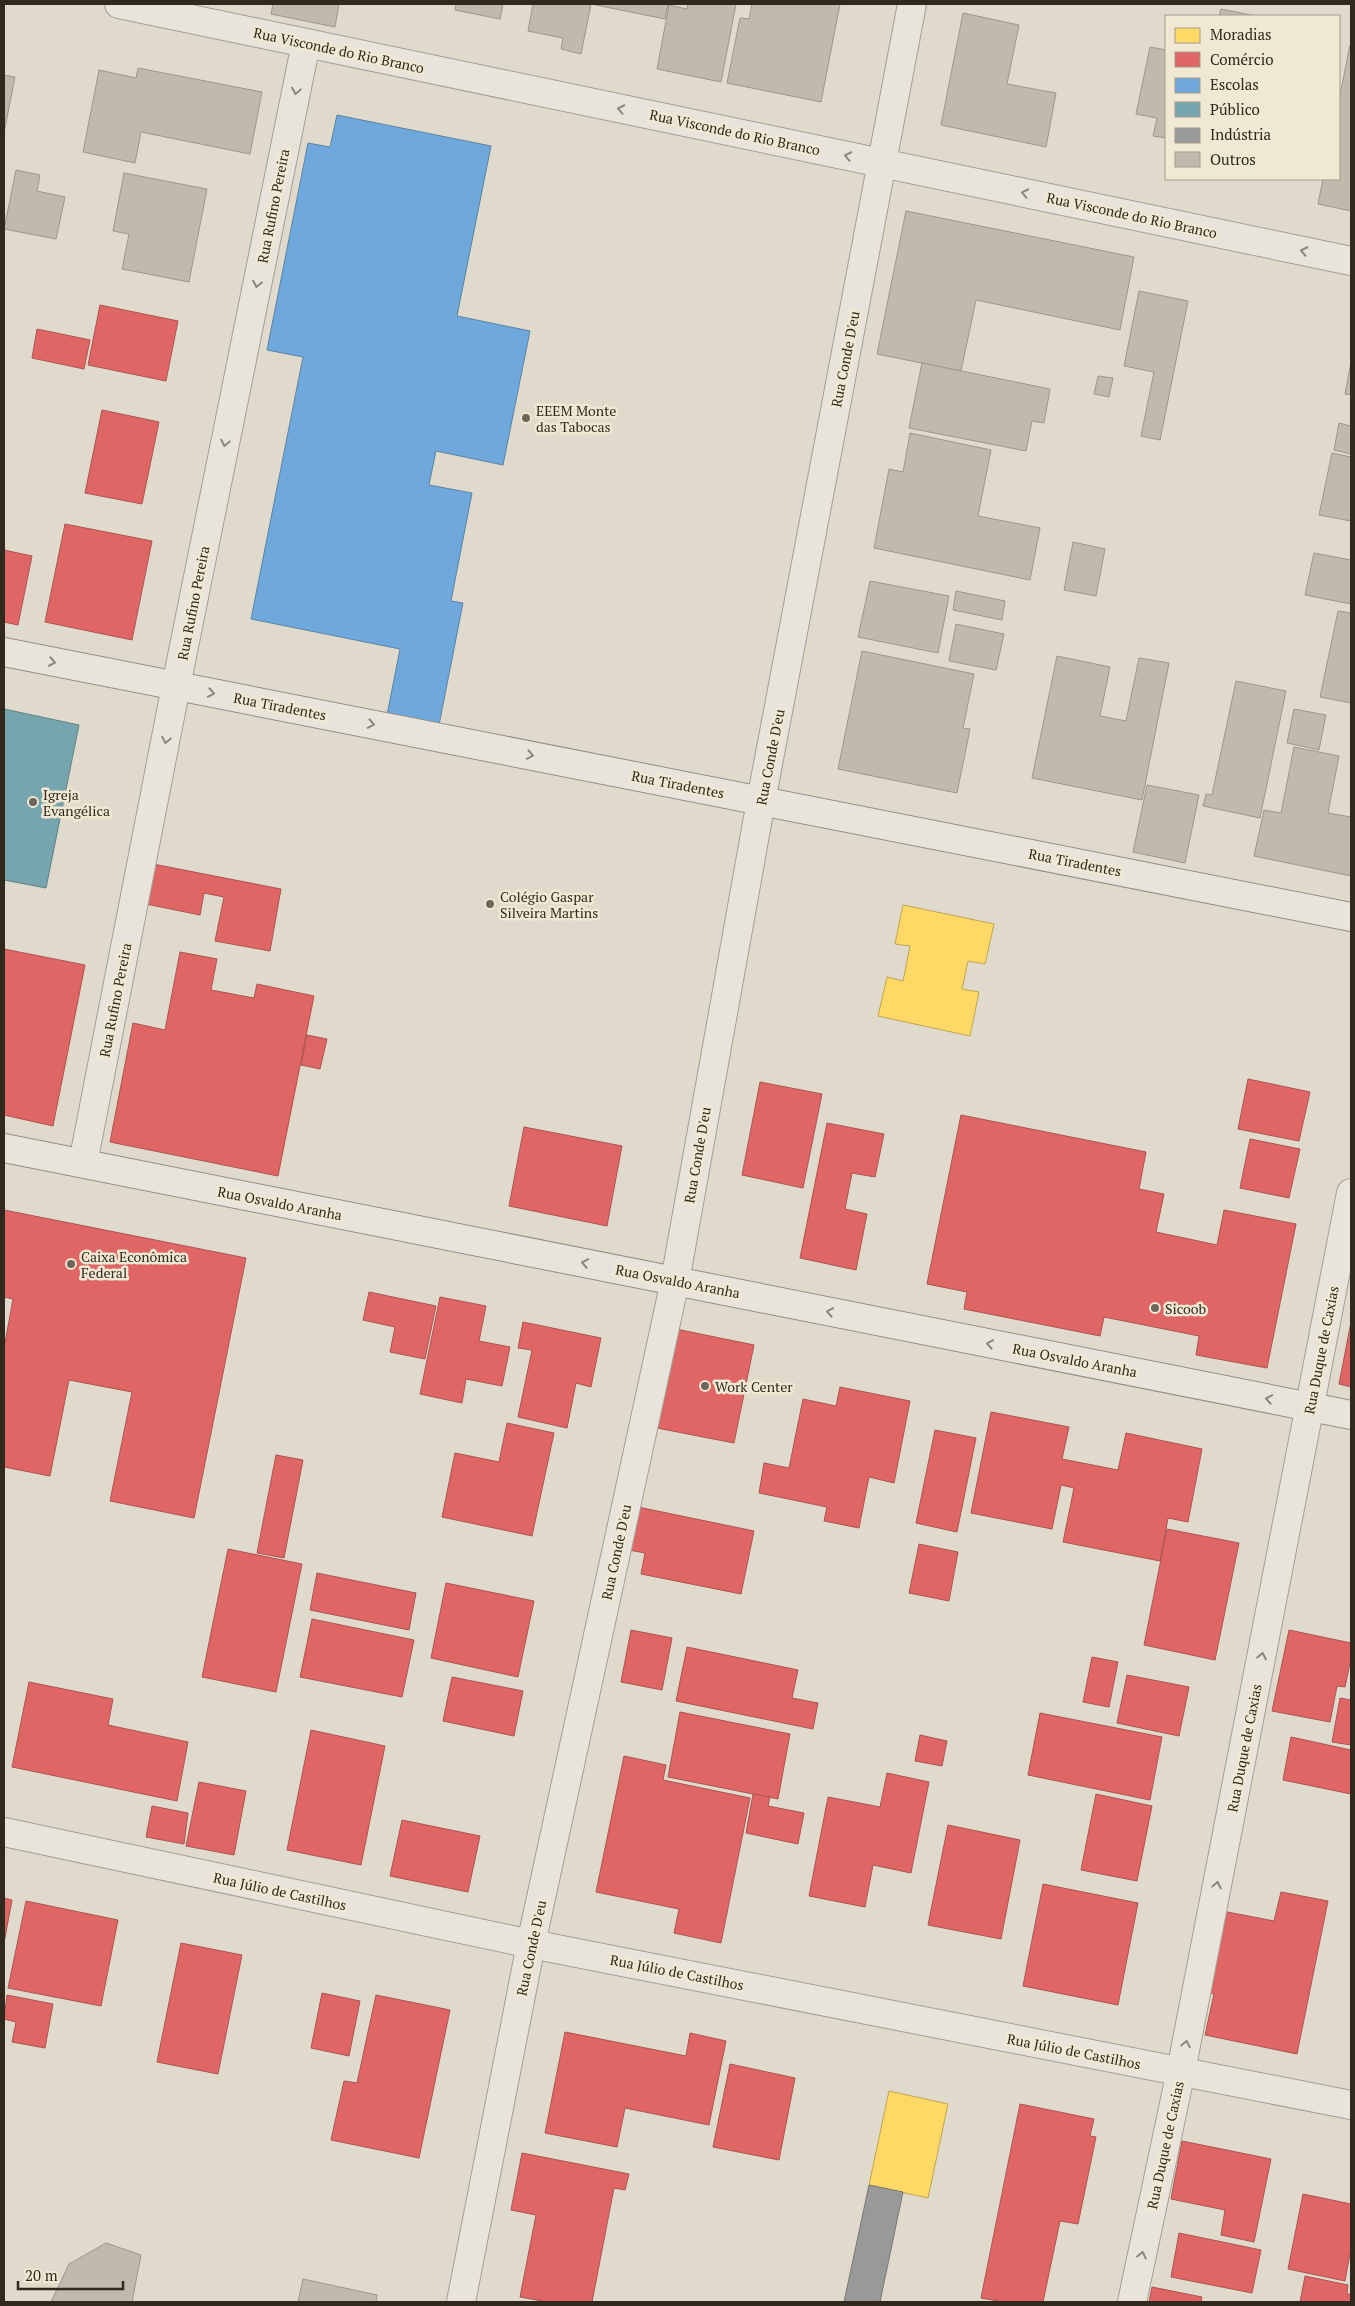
<svg xmlns="http://www.w3.org/2000/svg" width="1355" height="2306" viewBox="0 0 1355 2306" font-family="'PT Serif',serif">
	<style>
		.homes { fill: #ffd966; stroke: #c1a450 }
		.shops { fill: #e06666; stroke: #ac5350 }
		.schools { fill: #6fa8dc; stroke: #5c82a3 }
		.public { fill: #76a5af; stroke: #618084 }
		.industry { fill: #999; stroke: #7a7774 }
		.building { fill: #c2b9ad; stroke: #9f968b }
		.lines { fill: none; stroke-linecap: round; stroke-linejoin: round }
		.minor-casing { stroke: #a49f94; stroke-width: 30 }
		.tertiary-casing { stroke: #a49f94; stroke-width: 30 }
		.secondary-casing { stroke: #948f85; stroke-width: 30 }
		.minor { stroke: #e8e4dc; stroke-width: 28 }
		.tertiary { stroke: #e8e4dc; stroke-width: 28 }
		.secondary { stroke: #e8e4dc; stroke-width: 28 }
		.oneway { stroke: #8c867d }
		.poi-dot { fill: #6e665b; stroke: #f0e8d2; stroke-width: 2 }
		.labels { text-anchor: middle; dominant-baseline: central; stroke-width: 5; stroke-linejoin: round; paint-order: stroke }
		.street-label { font-size: 14px; fill: #31281e; stroke: #f0e8d2 }
		.poi-label { font-size: 14px; fill: #31281e; stroke: #f0e8d2; text-anchor: start }
	</style>
	<rect width="100%" height="100%" fill="#dfdacb"/>
	<g class="homes">
		<path d="M 903,905 L 994,924 L 985,964 L 968,961 L 962,989 L 979,992 L 970,1036 L 878,1016 L 887,977 L 903,981 L 910,946 L 895,944 Z"/>
		<path d="M 889,2091 L 948,2104 L 928,2198 L 869,2185 Z"/>
	</g>
	<g class="shops">
		<path d="M 100,305 L 178,321 L 166,381 L 88,365 Z"/>
		<path d="M 37,329 L 90,340 L 84,369 L 32,358 Z"/>
		<path d="M 102,410 L 159,422 L 142,504 L 85,493 Z"/>
		<path d="M 65,524 L 152,541 L 132,640 L 45,622 Z"/>
		<path d="M 4,550 L 32,556 L 18,625 L 4,622 Z"/>
		<path d="M 153,864 L 281,889 L 270,951 L 215,941 L 224,897 L 204,893 L 200,915 L 146,904 Z"/>
		<path d="M 4,949 L 85,965 L 53,1126 L 4,1115 Z"/>
		<path d="M 180,952 L 217,959 L 211,990 L 254,998 L 257,984 L 314,996 L 278,1176 L 110,1142 L 133,1023 L 165,1030 Z"/>
		<path d="M 307,1035 L 327,1039 L 320,1069 L 301,1065 Z"/>
		<path d="M 1248,1079 L 1310,1092 L 1299,1141 L 1238,1129 Z"/>
		<path d="M 760,1082 L 822,1094 L 803,1188 L 742,1175 Z"/>
		<path d="M 961,1115 L 1146,1152 L 1139,1189 L 1164,1194 L 1156,1232 L 1217,1245 L 1224,1210 L 1296,1224 L 1267,1368 L 1196,1355 L 1199,1336 L 1104,1317 L 1100,1336 L 964,1309 L 967,1292 L 927,1284 Z"/>
		<path d="M 827,1123 L 884,1134 L 875,1177 L 852,1173 L 845,1209 L 867,1214 L 856,1270 L 800,1258 Z"/>
		<path d="M 524,1127 L 622,1146 L 607,1226 L 509,1206 Z"/>
		<path d="M 1250,1139 L 1300,1149 L 1289,1198 L 1240,1188 Z"/>
		<path d="M 4,1210 L 246,1258 L 194,1518 L 110,1501 L 132,1392 L 69,1380 L 50,1476 L 4,1467 L 4,1348 L 13,1299 L 4,1297 Z"/>
		<path d="M 369,1292 L 436,1306 L 425,1359 L 390,1352 L 395,1327 L 363,1320 Z"/>
		<path d="M 440,1297 L 486,1306 L 479,1341 L 510,1347 L 502,1386 L 466,1379 L 462,1403 L 420,1394 Z"/>
		<path d="M 523,1322 L 601,1338 L 591,1387 L 576,1383 L 567,1428 L 518,1417 L 532,1350 L 518,1348 Z"/>
		<path d="M 1351,1322 L 1351,1387 L 1339,1384 Z"/>
		<path d="M 676,1329 L 754,1345 L 734,1443 L 657,1428 Z"/>
		<path d="M 840,1387 L 910,1401 L 894,1483 L 869,1477 L 859,1528 L 824,1521 L 827,1507 L 759,1493 L 764,1463 L 789,1468 L 803,1399 L 836,1406 Z"/>
		<path d="M 991,1412 L 1069,1427 L 1062,1459 L 1118,1470 L 1126,1433 L 1202,1449 L 1188,1522 L 1168,1518 L 1160,1561 L 1063,1542 L 1074,1488 L 1061,1485 L 1052,1529 L 971,1513 Z"/>
		<path d="M 507,1423 L 554,1433 L 532,1536 L 442,1517 L 455,1453 L 499,1462 Z"/>
		<path d="M 935,1430 L 976,1438 L 957,1532 L 916,1523 Z"/>
		<path d="M 276,1455 L 303,1460 L 284,1558 L 257,1553 Z"/>
		<path d="M 638,1507 L 754,1531 L 741,1594 L 641,1574 L 645,1553 L 629,1550 Z"/>
		<path d="M 1167,1529 L 1239,1543 L 1215,1660 L 1144,1645 Z"/>
		<path d="M 919,1544 L 958,1552 L 949,1601 L 909,1593 Z"/>
		<path d="M 228,1549 L 302,1564 L 276,1692 L 202,1677 Z"/>
		<path d="M 317,1573 L 416,1593 L 409,1630 L 310,1610 Z"/>
		<path d="M 446,1583 L 534,1601 L 518,1677 L 431,1658 Z"/>
		<path d="M 312,1619 L 414,1640 L 402,1697 L 300,1677 Z"/>
		<path d="M 631,1630 L 672,1638 L 662,1690 L 621,1682 Z"/>
		<path d="M 1289,1630 L 1351,1643 L 1351,1658 L 1345,1687 L 1337,1686 L 1330,1722 L 1272,1711 Z"/>
		<path d="M 687,1647 L 798,1670 L 792,1698 L 818,1703 L 813,1729 L 676,1701 Z"/>
		<path d="M 1092,1657 L 1118,1662 L 1109,1707 L 1083,1702 Z"/>
		<path d="M 1127,1675 L 1189,1687 L 1179,1736 L 1117,1723 Z"/>
		<path d="M 452,1677 L 523,1691 L 514,1736 L 443,1721 Z"/>
		<path d="M 29,1682 L 113,1699 L 108,1725 L 188,1742 L 177,1801 L 12,1767 Z"/>
		<path d="M 1340,1698 L 1351,1700 L 1351,1745 L 1332,1742 Z"/>
		<path d="M 680,1712 L 790,1734 L 778,1799 L 668,1777 Z"/>
		<path d="M 1040,1713 L 1162,1737 L 1150,1800 L 1028,1775 Z"/>
		<path d="M 311,1730 L 385,1746 L 361,1865 L 287,1850 Z"/>
		<path d="M 920,1735 L 947,1741 L 942,1766 L 915,1761 Z"/>
		<path d="M 1291,1737 L 1351,1750 L 1351,1794 L 1283,1780 Z"/>
		<path d="M 624,1756 L 666,1765 L 663,1780 L 750,1798 L 721,1943 L 674,1933 L 679,1909 L 596,1892 Z"/>
		<path d="M 887,1773 L 929,1782 L 911,1873 L 873,1865 L 865,1907 L 809,1896 L 828,1797 L 880,1807 Z"/>
		<path d="M 199,1782 L 246,1791 L 234,1855 L 186,1846 Z"/>
		<path d="M 753,1794 L 770,1797 L 768,1806 L 804,1813 L 798,1844 L 746,1833 Z"/>
		<path d="M 1096,1794 L 1152,1806 L 1137,1881 L 1081,1870 Z"/>
		<path d="M 152,1806 L 188,1813 L 184,1844 L 146,1837 Z"/>
		<path d="M 402,1820 L 480,1836 L 468,1892 L 390,1876 Z"/>
		<path d="M 948,1825 L 1020,1840 L 1001,1939 L 928,1925 Z"/>
		<path d="M 1043,1884 L 1138,1903 L 1118,2005 L 1023,1986 Z"/>
		<path d="M 1281,1892 L 1328,1901 L 1297,2054 L 1205,2035 L 1214,1994 L 1200,1991 L 1217,1910 L 1274,1921 Z"/>
		<path d="M 4,1898 L 12,1900 L 4,1943 Z"/>
		<path d="M 26,1901 L 118,1920 L 101,2006 L 8,1988 Z"/>
		<path d="M 181,1943 L 242,1955 L 218,2074 L 157,2062 Z"/>
		<path d="M 322,1993 L 360,2001 L 349,2056 L 311,2048 Z"/>
		<path d="M 7,1995 L 53,2004 L 45,2048 L 12,2042 L 16,2022 L 4,2019 Z"/>
		<path d="M 376,1995 L 450,2010 L 419,2158 L 331,2140 L 344,2081 L 357,2083 Z"/>
		<path d="M 565,2032 L 686,2056 L 690,2033 L 726,2041 L 709,2125 L 625,2108 L 617,2147 L 545,2133 Z"/>
		<path d="M 730,2064 L 795,2078 L 779,2160 L 713,2147 Z"/>
		<path d="M 1020,2104 L 1094,2119 L 1090,2136 L 1096,2137 L 1078,2224 L 1060,2221 L 1043,2302 L 1004,2302 L 981,2298 Z"/>
		<path d="M 1182,2141 L 1271,2159 L 1254,2242 L 1221,2235 L 1225,2210 L 1171,2199 Z"/>
		<path d="M 522,2153 L 629,2174 L 625,2190 L 614,2188 L 592,2302 L 548,2302 L 520,2297 L 536,2215 L 511,2210 Z"/>
		<path d="M 1303,2194 L 1351,2204 L 1351,2248 L 1345,2281 L 1288,2269 Z"/>
		<path d="M 1179,2233 L 1261,2250 L 1252,2293 L 1171,2277 Z"/>
		<path d="M 1305,2276 L 1348,2285 L 1347,2294 L 1351,2294 L 1351,2302 L 1300,2302 Z"/>
		<path d="M 1152,2287 L 1202,2297 L 1201,2302 L 1149,2302 Z"/>
	</g>
	<path class="schools" d="M 337,115 L 491,146 L 457,316 L 530,331 L 503,465 L 436,451 L 429,485 L 472,493 L 451,601 L 463,603 L 439,725 L 387,715 L 400,649 L 251,619 L 303,357 L 267,350 L 308,143 L 330,147 Z"/>
	<path class="public" d="M 4,709 L 79,725 L 46,888 L 4,880 Z"/>
	<path class="industry" d="M 869,2185 L 903,2192 L 880,2302 L 844,2302 Z"/>
	<g class="building">
		<path d="M 273,4 L 339,4 L 335,27 L 271,14 Z"/>
		<path d="M 456,4 L 503,4 L 500,19 L 455,10 Z"/>
		<path d="M 533,4 L 591,4 L 581,54 L 561,49 L 563,38 L 528,31 Z"/>
		<path d="M 591,4 L 668,4 L 665,19 Z"/>
		<path d="M 688,4 L 736,4 L 721,82 L 657,69 L 669,5 L 687,9 Z"/>
		<path d="M 752,4 L 840,4 L 821,102 L 727,83 L 740,18 L 749,19 Z"/>
		<path d="M 1221,9 L 1256,16 L 1219,16 Z"/>
		<path d="M 963,13 L 1019,25 L 1007,84 L 1056,93 L 1046,147 L 941,125 Z"/>
		<path d="M 1350,45 L 1351,46 L 1351,211 L 1318,204 L 1323,179 L 1339,179 L 1339,100 Z"/>
		<path d="M 1150,47 L 1166,50 L 1166,138 L 1153,136 L 1157,118 L 1136,114 Z"/>
		<path d="M 138,68 L 262,92 L 250,154 L 141,132 L 135,163 L 83,152 L 99,70 L 136,78 Z"/>
		<path d="M 4,75 L 15,77 L 4,133 Z"/>
		<path d="M 16,170 L 40,175 L 37,191 L 65,197 L 56,239 L 4,229 Z"/>
		<path d="M 124,173 L 207,189 L 189,282 L 122,269 L 129,234 L 113,231 Z"/>
		<path d="M 906,211 L 1134,257 L 1120,330 L 976,300 L 961,371 L 877,354 Z"/>
		<path d="M 1139,291 L 1188,301 L 1160,440 L 1141,436 L 1154,372 L 1124,366 Z"/>
		<path d="M 1351,362 L 1351,395 L 1345,394 Z"/>
		<path d="M 922,363 L 1050,389 L 1044,423 L 1032,421 L 1026,451 L 909,428 Z"/>
		<path d="M 1098,376 L 1113,378 L 1109,397 L 1094,394 Z"/>
		<path d="M 1339,423 L 1351,426 L 1351,454 L 1334,450 Z"/>
		<path d="M 910,433 L 991,450 L 978,516 L 1040,528 L 1030,580 L 874,548 L 889,469 L 903,472 Z"/>
		<path d="M 1332,453 L 1351,457 L 1351,521 L 1319,515 Z"/>
		<path d="M 1073,542 L 1105,549 L 1096,596 L 1064,590 Z"/>
		<path d="M 1314,553 L 1351,560 L 1351,604 L 1305,595 Z"/>
		<path d="M 870,581 L 949,596 L 938,653 L 858,637 Z"/>
		<path d="M 956,591 L 1005,601 L 1002,620 L 953,610 Z"/>
		<path d="M 1338,611 L 1351,613 L 1351,703 L 1320,697 Z"/>
		<path d="M 956,624 L 1004,634 L 996,670 L 949,661 Z"/>
		<path d="M 862,651 L 974,674 L 963,728 L 970,729 L 957,793 L 838,769 Z"/>
		<path d="M 1057,656 L 1110,667 L 1100,716 L 1126,721 L 1139,658 L 1169,663 L 1142,800 L 1032,778 Z"/>
		<path d="M 1236,681 L 1286,691 L 1260,818 L 1203,806 L 1206,794 L 1212,795 Z"/>
		<path d="M 1294,709 L 1326,715 L 1319,750 L 1287,743 Z"/>
		<path d="M 1294,747 L 1339,756 L 1328,813 L 1351,817 L 1351,876 L 1254,856 L 1264,810 L 1281,813 Z"/>
		<path d="M 1147,785 L 1199,795 L 1185,863 L 1133,852 Z"/>
		<path d="M 106,2243 L 141,2255 L 132,2302 L 51,2302 L 69,2264 Z"/>
		<path d="M 303,2279 L 377,2295 L 376,2302 L 298,2302 Z"/>
	</g>
	<g class="lines">
		<g class="minor-casing">
			<g id="minor">
				<path d="M 119,4 L 1351,261"/>
				<path d="M 83,1163 L 176,686 L 306,43"/>
				<path d="M 1132,2302 L 1181,2071 L 1351,1193"/>
			</g>
		</g>
		<g class="tertiary-casing">
			<g id="tertiary">
				<path d="M 4,1832 L 531,1944 L 1351,2105"/>
				<path d="M 461,2302 L 531,1944 L 675,1281 L 761,801 L 912,4"/>
			</g>
		</g>
		<g class="secondary-casing">
			<g id="secondary">
				<path d="M 4,652 L 1351,917"/>
				<path d="M 4,1148 L 1351,1415"/>
			</g>
		</g>
		<use href="#minor" class="minor"/>
		<use href="#tertiary" class="tertiary"/>
		<use href="#secondary" class="secondary"/>
	</g>
	<defs><path id="oneway-chevron" d="M-2-3.5L2.5 0L-2 3.5" fill="none" stroke-width="1.6" stroke-linecap="round" stroke-linejoin="round" transform="scale(1.25)"/></defs>
	<g class="oneway">
		<use href="#oneway-chevron" transform="translate(296 91) rotate(101)"/>
		<use href="#oneway-chevron" transform="translate(621 109) rotate(-168)"/>
		<use href="#oneway-chevron" transform="translate(848 156) rotate(-168)"/>
		<use href="#oneway-chevron" transform="translate(1025 193) rotate(-168)"/>
		<use href="#oneway-chevron" transform="translate(1304 251) rotate(-168)"/>
		<use href="#oneway-chevron" transform="translate(257 284) rotate(101)"/>
		<use href="#oneway-chevron" transform="translate(225 443) rotate(101)"/>
		<use href="#oneway-chevron" transform="translate(52 662) rotate(11)"/>
		<use href="#oneway-chevron" transform="translate(211 693) rotate(11)"/>
		<use href="#oneway-chevron" transform="translate(371 724) rotate(11)"/>
		<use href="#oneway-chevron" transform="translate(166 740) rotate(101)"/>
		<use href="#oneway-chevron" transform="translate(530 755) rotate(11)"/>
		<use href="#oneway-chevron" transform="translate(585 1263) rotate(-169)"/>
		<use href="#oneway-chevron" transform="translate(830 1312) rotate(-169)"/>
		<use href="#oneway-chevron" transform="translate(990 1344) rotate(-169)"/>
		<use href="#oneway-chevron" transform="translate(1269 1399) rotate(-169)"/>
		<use href="#oneway-chevron" transform="translate(1262 1656) rotate(-79)"/>
		<use href="#oneway-chevron" transform="translate(1217 1885) rotate(-79)"/>
		<use href="#oneway-chevron" transform="translate(1186 2044) rotate(-79)"/>
		<use href="#oneway-chevron" transform="translate(1142 2255) rotate(-78)"/>
	</g>
	<g class="poi-dot">
		<circle cx="526" cy="418" r="5"/>
		<circle cx="33" cy="802" r="5"/>
		<circle cx="490" cy="904" r="5"/>
		<circle cx="71" cy="1264" r="5"/>
		<circle cx="1155" cy="1308" r="5"/>
		<circle cx="705" cy="1386" r="5"/>
	</g>
	<g class="labels">
		<g class="street-label">
			<text transform="translate(339 50) rotate(12)">Rua Visconde do Rio Branco</text>
			<text transform="translate(735 132) rotate(12)">Rua Visconde do Rio Branco</text>
			<text transform="translate(273 206) rotate(-79)">Rua Rufino Pereira</text>
			<text transform="translate(1132 215) rotate(12)">Rua Visconde do Rio Branco</text>
			<text transform="translate(845 359) rotate(-79)">Rua Conde D'eu</text>
			<text transform="translate(193 603) rotate(-79)">Rua Rufino Pereira</text>
			<text transform="translate(280 706) rotate(11)">Rua Tiradentes</text>
			<text transform="translate(770 757) rotate(-79)">Rua Conde D'eu</text>
			<text transform="translate(678 784) rotate(11)">Rua Tiradentes</text>
			<text transform="translate(1075 862) rotate(11)">Rua Tiradentes</text>
			<text transform="translate(115 1000) rotate(-79)">Rua Rufino Pereira</text>
			<text transform="translate(697 1155) rotate(-80)">Rua Conde D'eu</text>
			<text transform="translate(280 1203) rotate(11)">Rua Osvaldo Aranha</text>
			<text transform="translate(678 1281) rotate(11)">Rua Osvaldo Aranha</text>
			<text transform="translate(1321 1350) rotate(-79)">Rua Duque de Caxias</text>
			<text transform="translate(1075 1360) rotate(11)">Rua Osvaldo Aranha</text>
			<text transform="translate(616 1552) rotate(-78)">Rua Conde D'eu</text>
			<text transform="translate(1244 1748) rotate(-79)">Rua Duque de Caxias</text>
			<text transform="translate(280 1891) rotate(12)">Rua Júlio de Castilhos</text>
			<text transform="translate(531 1948) rotate(-78)">Rua Conde D'eu</text>
			<text transform="translate(677 1972) rotate(11)">Rua Júlio de Castilhos</text>
			<text transform="translate(1074 2051) rotate(11)">Rua Júlio de Castilhos</text>
			<text transform="translate(1165 2145) rotate(-78)">Rua Duque de Caxias</text>
		</g>
		<g class="poi-label">
			<text x="536" y="410">EEEM Monte<tspan x="536" dy="16">das Tabocas</tspan></text>
			<text x="43" y="794">Igreja<tspan x="43" dy="16">Evangélica</tspan></text>
			<text x="500" y="896">Colégio Gaspar<tspan x="500" dy="16">Silveira Martins</tspan></text>
			<text x="81" y="1256">Caixa Econômica<tspan x="81" dy="16">Federal</tspan></text>
			<text x="1165" y="1308">Sicoob</text>
			<text x="715" y="1386">Work Center</text>
		</g>
	</g>
	<rect width="1355" height="2306" fill="none" stroke="#31281e" stroke-width="10"/>
	<rect x="1165" y="15" width="175" height="165" fill="#f0e8d2" stroke="#a49b8a"/>
	<rect x="1175" y="28" width="25" height="15" fill="#ffd966" stroke="#a49b8a"/>
	<text x="1210" y="40" font-size="15" fill="#31281e">Moradias</text>
	<rect x="1175" y="52" width="25" height="15" fill="#e06666" stroke="#a49b8a"/>
	<text x="1210" y="65" font-size="15" fill="#31281e">Comércio</text>
	<rect x="1175" y="78" width="25" height="15" fill="#6fa8dc" stroke="#a49b8a"/>
	<text x="1210" y="90" font-size="15" fill="#31281e">Escolas</text>
	<rect x="1175" y="102" width="25" height="15" fill="#76a5af" stroke="#a49b8a"/>
	<text x="1210" y="115" font-size="15" fill="#31281e">Público</text>
	<rect x="1175" y="128" width="25" height="15" fill="#999999" stroke="#a49b8a"/>
	<text x="1210" y="140" font-size="15" fill="#31281e">Indústria</text>
	<rect x="1175" y="152" width="25" height="15" fill="#c2b9ad" stroke="#a49b8a"/>
	<text x="1210" y="165" font-size="15" fill="#31281e">Outros</text>
	<path d="M18 2281v8h105v-8" fill="none" stroke="#31281e" stroke-width="2.5"/>
	<text x="25" y="2281" font-size="15" fill="#31281e" stroke="#f0e8d2" stroke-width="4" paint-order="stroke">20 m</text>
</svg>
